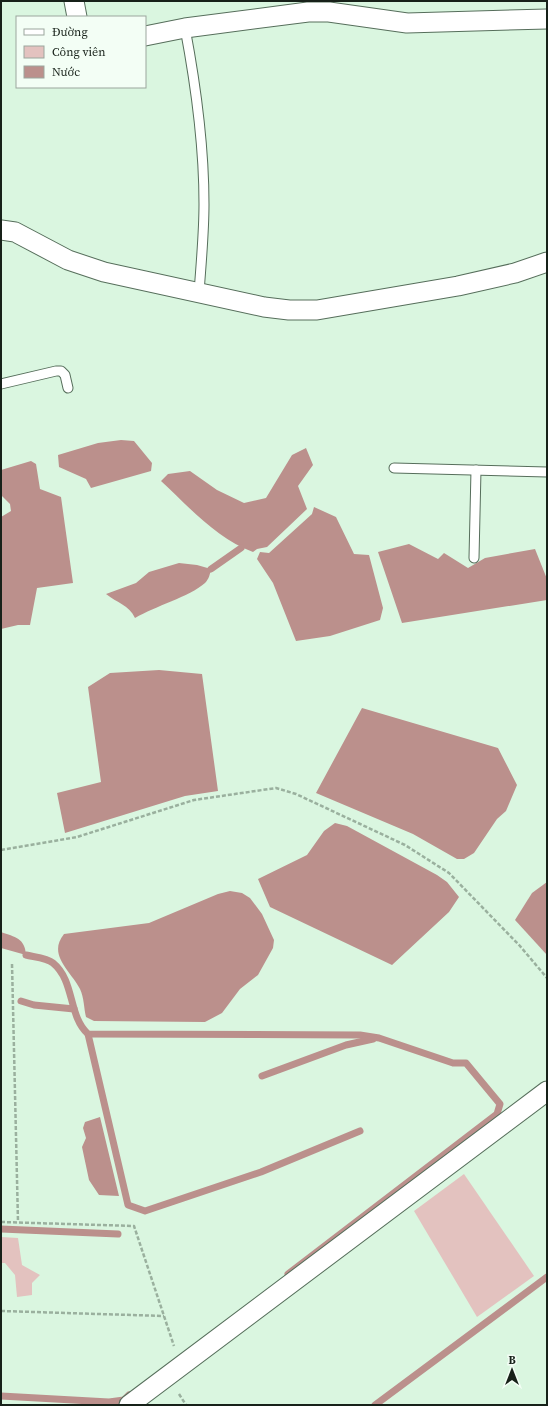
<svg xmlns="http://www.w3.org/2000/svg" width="548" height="1406" viewBox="0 0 548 1406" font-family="'Source Serif 4',serif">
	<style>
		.green { fill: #e3c2bf }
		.water { fill: #bb908c }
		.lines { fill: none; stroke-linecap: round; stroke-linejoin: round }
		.stream { stroke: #bb908c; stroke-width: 7 }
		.service-casing { stroke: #566e5b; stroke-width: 11 }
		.minor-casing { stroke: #566e5b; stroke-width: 21 }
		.path { stroke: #9ab09e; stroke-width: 2.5; stroke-dasharray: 4 2; stroke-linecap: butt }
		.service { stroke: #fff; stroke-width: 9 }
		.minor { stroke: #fff; stroke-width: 19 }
	</style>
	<rect width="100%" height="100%" fill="#daf6e0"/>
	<g class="green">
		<path d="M 464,1174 L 534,1276 L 477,1317 L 414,1211 Z"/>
		<path d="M 1,1237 L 18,1238 L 22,1265 L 40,1275 L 32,1283 L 32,1295 L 17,1297 L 15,1275 L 5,1263 L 1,1263 Z"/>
	</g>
	<g class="water">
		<path d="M 121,440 L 134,441 L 152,463 L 151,471 L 91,488 L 86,479 L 59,467 L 58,455 L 98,443 Z"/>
		<path d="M 306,448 L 313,465 L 298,486 L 307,509 L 267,547 L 257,549 L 253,552 C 217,539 189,507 161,481 L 168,474 L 190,471 L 217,490 L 244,503 L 266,498 L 292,455 Z"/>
		<path d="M 31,461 L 36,464 L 40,489 L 61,497 L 73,583 L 37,588 L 30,625 L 18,625 L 1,629 L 1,517 L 11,511 L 10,504 L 1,495 L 1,470 Z"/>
		<path d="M 314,507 L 336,517 L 354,554 L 369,555 L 383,608 L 380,620 L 330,636 L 296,641 L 273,583 L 257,559 L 260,552 L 269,553 L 312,514 Z"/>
		<path d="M 409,544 L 438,559 L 444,553 L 468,568 L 485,558 L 535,549 L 547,579 L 547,600 L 402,623 L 378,552 Z"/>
		<path d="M 179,563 L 197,565 L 211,569 C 210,574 209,579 205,583 C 189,597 155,606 135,618 C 129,605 117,603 106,594 L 136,583 L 149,572 Z"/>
		<path d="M 159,670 L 202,674 L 218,791 L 185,796 L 65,833 L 57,793 L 101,782 L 88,687 L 110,673 Z"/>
		<path d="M 362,708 L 498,748 L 517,785 L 506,811 L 497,819 L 474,853 L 464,859 L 457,859 L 413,834 L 316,793 Z"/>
		<path d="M 335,823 L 347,826 L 437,875 L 447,882 L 459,897 L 449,912 L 392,965 L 270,907 L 258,879 L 307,855 L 324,831 Z"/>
		<path d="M 547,882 L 547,955 L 515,920 L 532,893 Z"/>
		<path d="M 230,891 L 242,893 L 250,898 L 262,914 L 274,940 L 273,948 L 258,975 L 240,989 L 222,1013 L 205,1022 L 94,1021 L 86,1017 C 84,1009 84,997 80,989 C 71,971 47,955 64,934 L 149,923 L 218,894 Z"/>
		<path d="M 1,932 C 15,937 25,938 26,955 L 1,948 Z"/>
		<path d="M 100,1117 L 119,1196 L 99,1195 L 89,1180 L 82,1147 L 86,1138 L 83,1128 L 85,1122 Z"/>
	</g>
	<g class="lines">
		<g class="stream">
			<path d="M 211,569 L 241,548"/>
			<path d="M 26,955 C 34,957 47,958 53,963 C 75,981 68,1016 88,1034 L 360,1035 L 379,1038 L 453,1063 L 466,1063 L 500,1104 L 497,1114 L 288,1274"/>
			<path d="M 21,1001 L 34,1005 L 74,1009"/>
			<path d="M 88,1034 L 128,1205 L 145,1211 L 261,1172 L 360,1131"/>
			<path d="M 262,1076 L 346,1045 L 373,1039"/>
			<path d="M 1,1229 L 118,1234"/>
			<path d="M 1,1396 L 109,1402 L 124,1400 L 129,1395"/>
			<path d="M 375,1405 L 547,1277"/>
		</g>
		<g class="service-casing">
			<g id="service">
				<path d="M 185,28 C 196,86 204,145 204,204 C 204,234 201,264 199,293"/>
				<path d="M 1,384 L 56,371 L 61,371 L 65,375 L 68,388"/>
				<path d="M 394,468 L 547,472"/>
				<path d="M 474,558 L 476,470"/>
			</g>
		</g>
		<g class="minor-casing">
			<g id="minor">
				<path d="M 74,1 L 77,17"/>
				<path d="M 145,36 L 185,28 L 308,12 L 329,12 L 407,23 L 547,19"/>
				<path d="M 1,230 L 15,232 L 68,260 L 104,272 L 264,307 L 289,310 L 317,310 L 458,286 L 515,273 L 547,262"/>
				<path d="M 129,1405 L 547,1091"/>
			</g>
		</g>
		<g class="path">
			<path d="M 1,850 L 77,837 L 194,800 L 276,788 L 296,794 L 405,845 L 449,873 L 520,946 L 547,978"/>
			<path d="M 12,964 L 18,1222"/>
			<path d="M 1,1222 L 134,1226 L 174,1346"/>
			<path d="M 1,1311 L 164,1316"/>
			<path d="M 179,1394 L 186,1405"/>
		</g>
		<use href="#service" class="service"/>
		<use href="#minor" class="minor"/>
	</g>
	<rect width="548" height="1406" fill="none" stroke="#172119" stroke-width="4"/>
	<rect x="16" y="16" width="130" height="72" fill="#f3fef5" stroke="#9ba69d"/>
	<rect x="24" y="29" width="20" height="6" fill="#ffffff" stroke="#9ba69d"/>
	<text x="52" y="36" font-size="12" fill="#172119">Đường</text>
	<rect x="24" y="46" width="20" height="12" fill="#e3c2bf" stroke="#9ba69d"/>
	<text x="52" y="56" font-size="12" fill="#172119">Công viên</text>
	<rect x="24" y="66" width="20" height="12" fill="#bb908c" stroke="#9ba69d"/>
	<text x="52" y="76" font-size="12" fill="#172119">Nước</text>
	<g transform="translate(512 1370)" stroke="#f3fef5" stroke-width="3" paint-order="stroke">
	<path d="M0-3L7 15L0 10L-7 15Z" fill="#172119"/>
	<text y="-6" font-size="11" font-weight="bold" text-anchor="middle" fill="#172119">B</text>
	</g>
</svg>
